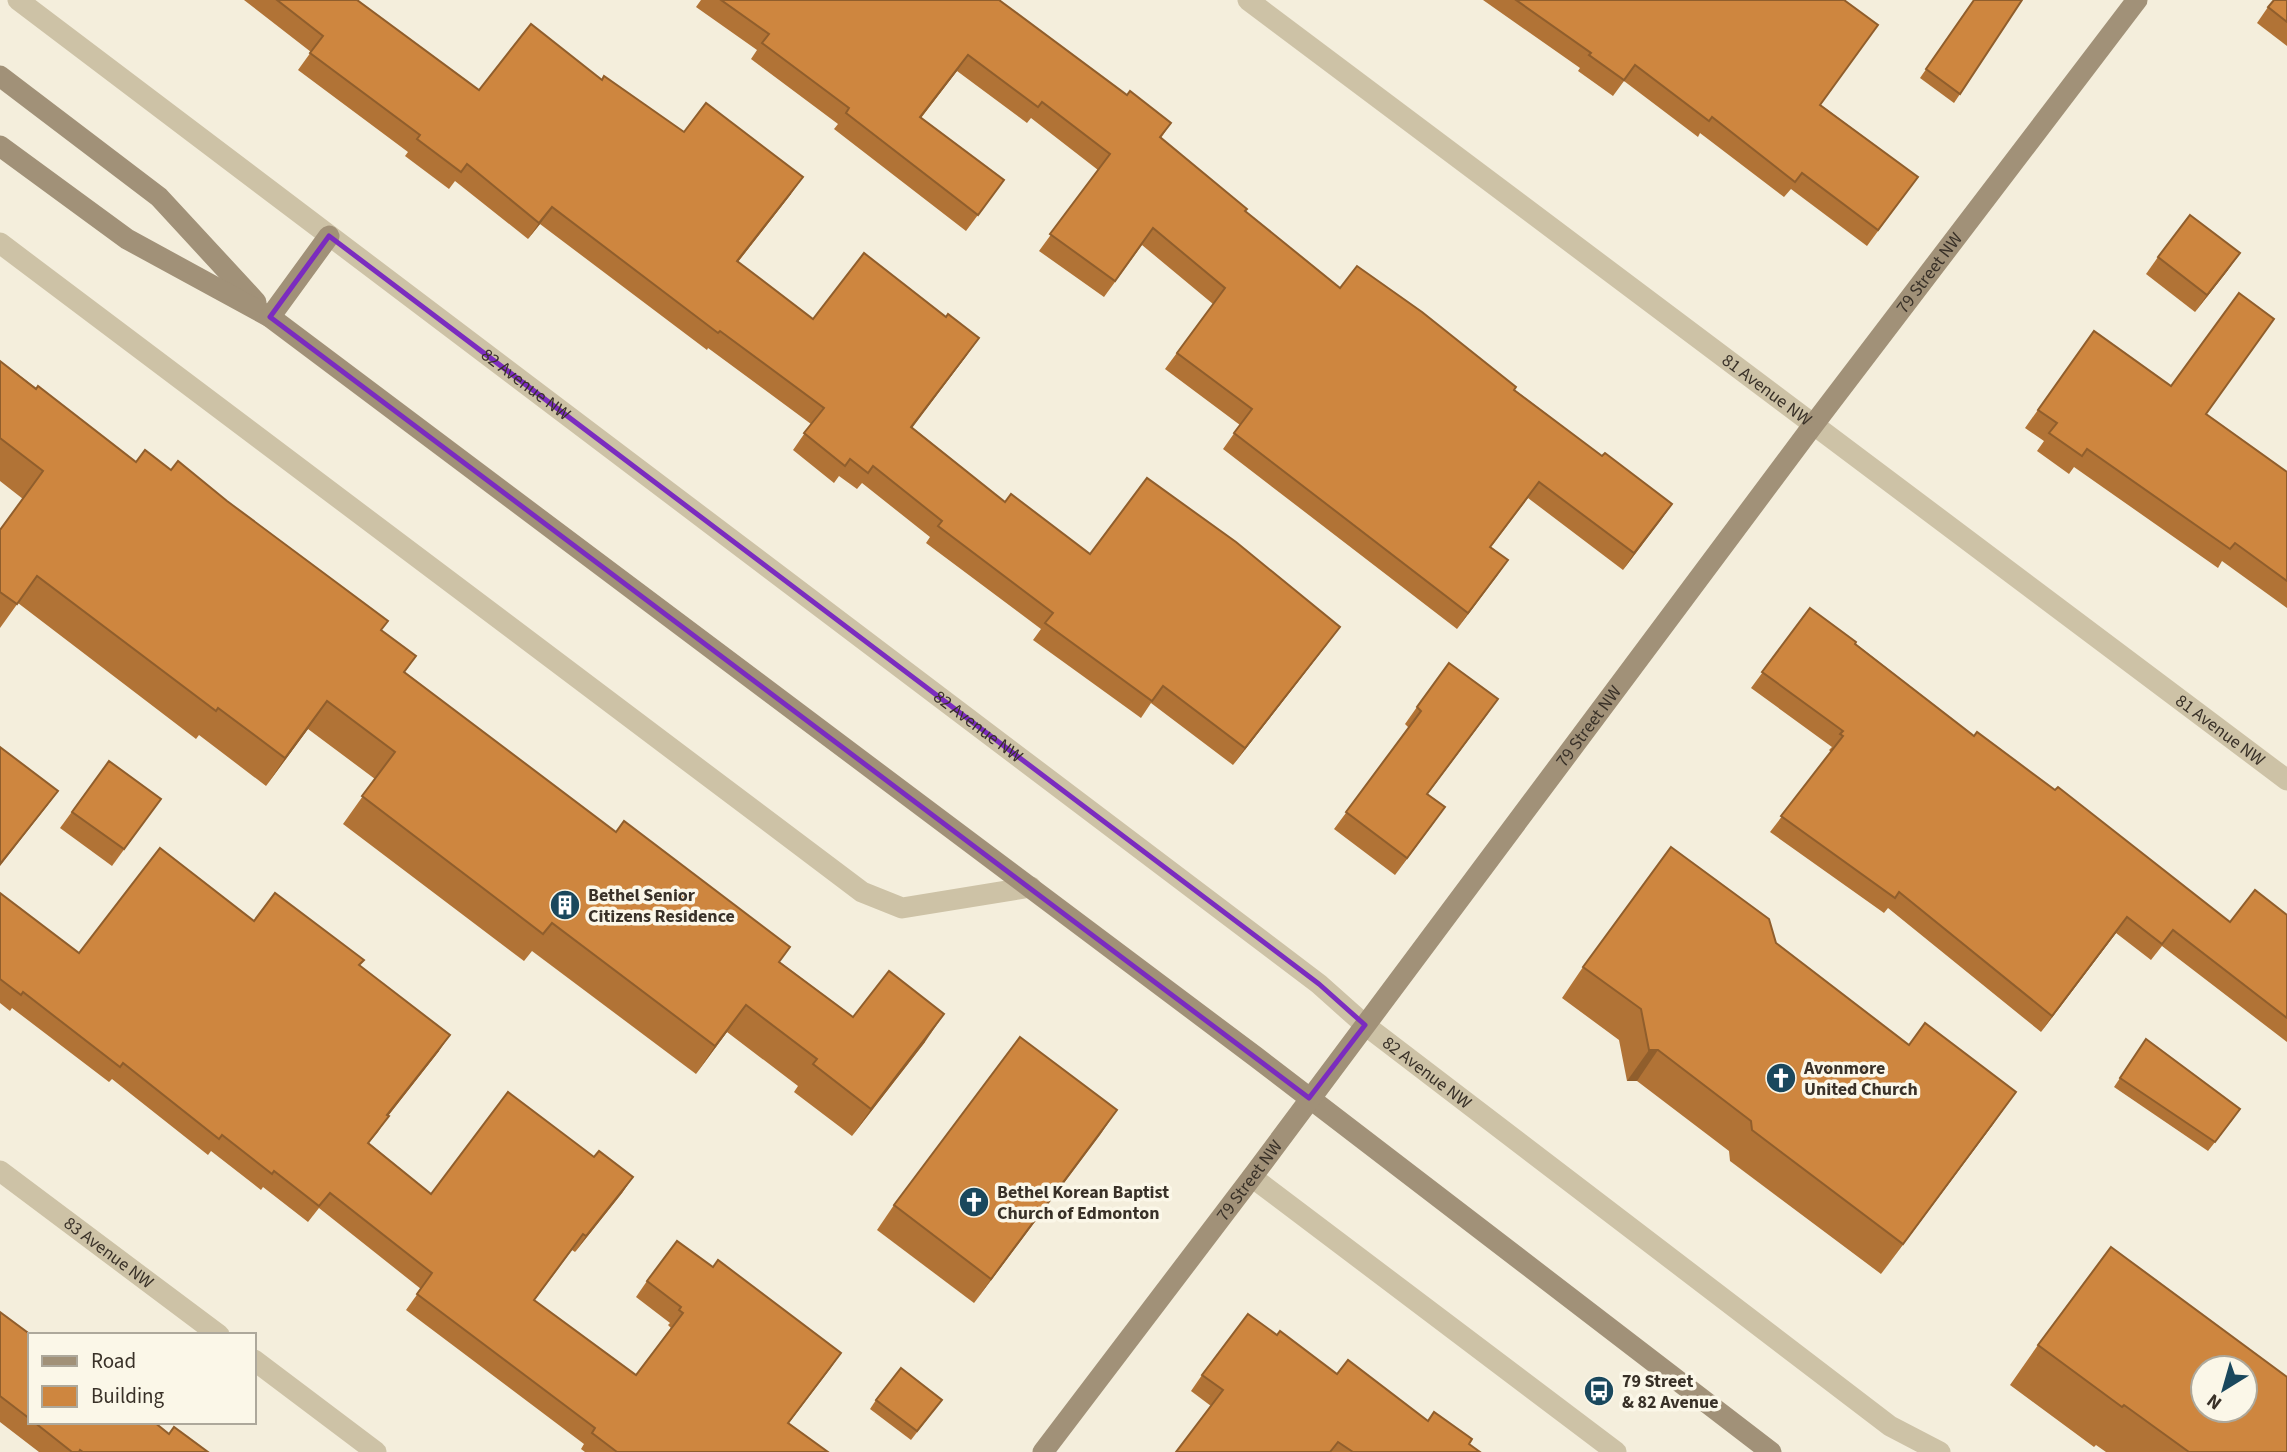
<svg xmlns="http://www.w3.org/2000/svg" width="2287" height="1452" viewBox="0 0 2287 1452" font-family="'Source Sans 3',sans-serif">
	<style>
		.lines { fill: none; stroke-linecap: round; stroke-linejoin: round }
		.street { stroke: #cdc2a6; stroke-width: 21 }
		.secondary { stroke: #a19178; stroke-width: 21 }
		.wall { fill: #b17336 }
		.shaded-wall { fill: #905e2c }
		.building { fill: #ce863f; stroke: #905e2c; stroke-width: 2; fill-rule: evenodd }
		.marked { fill: none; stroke: #7b2cbf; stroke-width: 5; stroke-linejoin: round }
		.labels { text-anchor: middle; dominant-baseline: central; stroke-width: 7; stroke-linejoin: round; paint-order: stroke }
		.street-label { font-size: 18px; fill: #393128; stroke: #fbf7e8 }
		.poi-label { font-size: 18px; font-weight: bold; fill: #393128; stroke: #fbf7e8; text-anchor: start }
	</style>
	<rect width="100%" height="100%" fill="#f4eedc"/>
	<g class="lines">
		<g class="street">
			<path id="s1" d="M 18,0 L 1319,984 L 1365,1025 L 1890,1426 L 1940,1452"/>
			<path id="s2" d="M 1248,0 L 2287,780"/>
			<path d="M 0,243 L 862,892 L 902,908 L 1031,887"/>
			<path id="s3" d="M 0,1171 L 219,1335"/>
			<path d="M 1252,1177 L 1616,1452"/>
			<path d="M 254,1360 L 376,1452"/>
		</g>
		<g class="secondary">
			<path d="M 0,76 L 159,197 L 256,302"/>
			<path d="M 0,146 L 127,239 L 270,317 L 1256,1057 L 1771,1452"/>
			<path d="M 270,317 L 329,236"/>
			<path id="s4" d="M 1043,1452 L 1252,1177 L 1814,424 L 2137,0"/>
		</g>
	</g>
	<g class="wall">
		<path d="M 244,0 L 357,0 L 479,90 L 602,80 L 684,132 L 791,194 L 738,262 L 813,319 L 967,355 L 912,427 L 1005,502 L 1090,554 L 1328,643 L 1233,765 L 1151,703 L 1141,718 L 1033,640 L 1041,629 L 926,543 L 930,537 L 862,483 L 857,489 L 839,476 L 834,483 L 793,450 L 811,424 L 708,348 L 707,350 L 540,224 L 528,239 L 455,181 L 449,189 L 405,156 L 408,152 L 298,70 L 311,52 Z"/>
		<path d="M 701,0 L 999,0 L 1127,95 L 1171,123 L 1161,138 L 1245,212 L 1340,288 L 1515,390 L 1602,456 L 1672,504 L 1623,570 L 1528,498 L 1491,547 L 1508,560 L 1457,629 L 1223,449 L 1240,425 L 1165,369 L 1213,304 L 1142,245 L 1104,297 L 1039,251 L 1098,170 L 1031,118 L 1027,123 L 957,71 L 921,118 L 1004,180 L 966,231 L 834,129 L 838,124 L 751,59 L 757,50 L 696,7 Z"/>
		<path d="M 1483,0 L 1844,0 L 1821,105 L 1918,177 L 1867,246 L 1791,189 L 1784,197 L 1700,133 L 1698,137 L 1624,81 L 1613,96 L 1578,71 L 1580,68 Z"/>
		<path d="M 1974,0 L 1960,94 L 1954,103 L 1920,78 Z"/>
		<path d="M 2287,0 L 2287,46 L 2257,23 L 2268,7 Z"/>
		<path d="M 2158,257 L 2228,270 L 2195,312 L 2146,274 Z"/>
		<path d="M 2094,331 L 2206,414 L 2287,472 L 2287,608 L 2222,561 L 2218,568 L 2074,467 L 2069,474 L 2037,451 L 2044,441 L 2025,428 Z"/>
		<path d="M 0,361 L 136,462 L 381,630 L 416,656 L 405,672 L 780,962 L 853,1017 L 925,1042 L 852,1136 L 794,1092 L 798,1086 L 727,1032 L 696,1074 L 532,951 L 524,961 L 343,824 L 375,779 L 308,729 L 266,786 L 199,735 L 196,739 L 18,603 L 0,628 L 0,530 L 23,499 L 0,481 Z"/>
		<path d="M 1810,608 L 1974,736 L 2230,922 L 2287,915 L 2287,1042 L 2162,946 L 2151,960 L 2116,933 L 2041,1032 L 1888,908 L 1884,913 L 1770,832 L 1831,752 L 1829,750 L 1832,747 L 1751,688 Z"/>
		<path d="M 1417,707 L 1486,716 L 1427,794 L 1445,807 L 1395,875 L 1334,829 L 1409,728 L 1405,724 Z"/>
		<path d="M 109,761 L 161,799 L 112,866 L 60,828 Z"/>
		<path d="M 0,893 L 79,953 L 254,921 L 360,965 L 439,1051 L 388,1116 L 378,1132 L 369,1143 L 431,1194 L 594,1157 L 633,1177 L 622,1193 L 575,1252 L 572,1250 L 534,1301 L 636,1375 L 671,1328 L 668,1325 L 670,1323 L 636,1297 L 647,1281 L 713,1267 L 841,1353 L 789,1423 L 828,1452 L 585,1452 L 581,1449 L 584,1444 L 406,1310 L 421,1289 L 319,1208 L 308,1222 L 263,1187 L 261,1190 L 211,1151 L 208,1155 L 112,1079 L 109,1082 L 12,1008 L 10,1011 L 0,1003 Z"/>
		<path d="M 1776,943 L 1994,1123 L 1881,1274 L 1730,1161 L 1729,1151 L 1637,1081 L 1627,1081 L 1619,1040 L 1562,998 L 1583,967 Z"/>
		<path d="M 2146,1039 L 2234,1118 L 2208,1151 L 2114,1087 Z"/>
		<path d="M 1117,1110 L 974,1303 L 877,1230 L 894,1205 Z"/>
		<path d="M 0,1312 L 30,1335 L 30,1422 L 154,1422 L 169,1434 L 208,1452 L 39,1452 L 0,1422 Z"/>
		<path d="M 1277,1335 L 1337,1374 L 1428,1421 L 1469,1444 L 1480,1452 L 1176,1452 L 1211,1406 L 1191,1391 L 1202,1375 Z"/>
		<path d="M 2038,1345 L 2287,1452 L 2106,1452 L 2096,1445 L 2094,1447 L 2010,1385 Z"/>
		<path d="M 876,1400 L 942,1400 L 911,1440 L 870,1409 Z"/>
	</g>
	<g class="shaded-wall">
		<path d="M 968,55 L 957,71 L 909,133 L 920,117 Z"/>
		<path d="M 803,177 L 791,194 L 725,278 L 737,261 Z"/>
		<path d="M 552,207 L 540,224 L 528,239 L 539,223 Z"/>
		<path d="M 2240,253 L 2228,270 L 2195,312 L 2207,295 Z"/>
		<path d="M 979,338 L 967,355 L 900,444 L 911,427 Z"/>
		<path d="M 1672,504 L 1661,520 L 1623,570 L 1634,553 Z"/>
		<path d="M 1508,560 L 1497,576 L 1457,629 L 1468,613 Z"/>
		<path d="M 1340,627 L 1328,643 L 1233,765 L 1245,748 Z"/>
		<path d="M 1498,699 L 1486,716 L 1415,811 L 1427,794 Z"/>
		<path d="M 327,701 L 308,729 L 266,786 L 285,758 Z"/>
		<path d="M 58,791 L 47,806 L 0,866 L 0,864 Z"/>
		<path d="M 1445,807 L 1433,824 L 1395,875 L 1407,858 Z"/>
		<path d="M 2127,917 L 2116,933 L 2041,1032 L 2052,1016 Z"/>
		<path d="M 746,1005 L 727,1032 L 696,1074 L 715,1046 Z"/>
		<path d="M 944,1014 L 925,1042 L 852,1136 L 871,1109 Z"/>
		<path d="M 450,1035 L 439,1051 L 376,1131 L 387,1115 Z"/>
		<path d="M 1649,1050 L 1658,1050 L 1637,1081 L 1627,1081 Z"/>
		<path d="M 2016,1092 L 1994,1123 L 1881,1274 L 1903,1244 Z"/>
		<path d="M 1117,1110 L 1100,1135 L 974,1303 L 991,1279 Z"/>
		<path d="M 633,1177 L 622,1193 L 575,1252 L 586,1236 Z"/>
		<path d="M 841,1353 L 830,1369 L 777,1438 L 788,1423 Z"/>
	</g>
	<g class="building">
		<path d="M 277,0 L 357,0 L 479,90 L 531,24 L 602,80 L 604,76 L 684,132 L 706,103 L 803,177 L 737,261 L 813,319 L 864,253 L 946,317 L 948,314 L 979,338 L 911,427 L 1005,502 L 1011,494 L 1090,554 L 1147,478 L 1236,542 L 1340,627 L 1245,748 L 1163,686 L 1152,701 L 1045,623 L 1053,613 L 938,526 L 942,521 L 873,466 L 868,473 L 850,459 L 845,466 L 804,433 L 824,408 L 720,331 L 718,333 L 552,207 L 539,223 L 467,164 L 461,172 L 417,139 L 420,135 L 310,53 L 323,36 Z"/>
		<path d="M 721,0 L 999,0 L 1127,95 L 1130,91 L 1171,123 L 1160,137 L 1247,209 L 1245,211 L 1340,288 L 1357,266 L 1422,312 L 1516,387 L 1514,390 L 1602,456 L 1605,453 L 1672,504 L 1634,553 L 1539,482 L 1490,547 L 1508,560 L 1468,613 L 1234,433 L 1252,409 L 1177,353 L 1225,288 L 1153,228 L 1115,281 L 1050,234 L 1110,154 L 1042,102 L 1038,107 L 968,55 L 920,117 L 1004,180 L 978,215 L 846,113 L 849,108 L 762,43 L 769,34 Z"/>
		<path d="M 1516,0 L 1844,0 L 1878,25 L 1820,105 L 1918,177 L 1878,230 L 1802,173 L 1795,182 L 1712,117 L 1709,121 L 1635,65 L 1624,80 L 1589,55 L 1591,53 Z"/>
		<path d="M 1974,0 L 2022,0 L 1960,94 L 1926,69 Z"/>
		<path d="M 2274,0 L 2287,0 L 2287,22 L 2268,7 Z"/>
		<path d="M 2190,215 L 2240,253 L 2207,295 L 2158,257 Z"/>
		<path d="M 2239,293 L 2274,319 L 2206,414 L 2287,472 L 2287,581 L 2235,543 L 2230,549 L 2087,449 L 2082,456 L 2049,433 L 2057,423 L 2038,410 L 2094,331 L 2171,386 Z"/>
		<path d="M 0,361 L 36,389 L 38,386 L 136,462 L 145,450 L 171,470 L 178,461 L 227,501 L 388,621 L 381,630 L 416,656 L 404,672 L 616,832 L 624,821 L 790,947 L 779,962 L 853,1017 L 889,971 L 944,1014 L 871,1109 L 813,1064 L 817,1059 L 746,1005 L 715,1046 L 552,923 L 543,934 L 362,796 L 395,752 L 327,701 L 285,758 L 218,708 L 216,711 L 37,576 L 17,604 L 0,592 L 0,530 L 43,471 L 0,438 Z"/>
		<path d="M 1810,608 L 1856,642 L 1855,644 L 1974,736 L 1977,732 L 2055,790 L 2058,787 L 2230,922 L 2255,890 L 2287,915 L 2287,1018 L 2173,930 L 2162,944 L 2127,917 L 2052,1016 L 1899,892 L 1895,898 L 1781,816 L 1843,736 L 1840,734 L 1843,731 L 1762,672 Z"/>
		<path d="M 1449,663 L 1498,699 L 1427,794 L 1445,807 L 1407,858 L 1346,812 L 1421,711 L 1417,707 Z"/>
		<path d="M 0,747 L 58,791 L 0,864 Z"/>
		<path d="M 109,761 L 161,799 L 124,849 L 72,812 Z"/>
		<path d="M 1671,847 L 1769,919 L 1776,943 L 1909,1045 L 1925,1023 L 2016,1092 L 1903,1244 L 1752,1130 L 1751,1121 L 1658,1050 L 1649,1050 L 1641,1009 L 1583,967 Z"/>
		<path d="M 160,848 L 254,921 L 275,893 L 364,960 L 359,965 L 450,1035 L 387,1115 L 389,1116 L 368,1143 L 431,1194 L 508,1092 L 594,1157 L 599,1151 L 633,1177 L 586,1236 L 583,1234 L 534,1300 L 636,1375 L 683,1313 L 679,1310 L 681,1307 L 647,1281 L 677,1241 L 713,1267 L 718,1260 L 841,1353 L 788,1423 L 828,1452 L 617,1452 L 592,1433 L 595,1428 L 417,1294 L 432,1273 L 330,1193 L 319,1206 L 274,1171 L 272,1174 L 222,1135 L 219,1139 L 123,1063 L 120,1067 L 23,992 L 21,995 L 0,979 L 0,893 L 79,953 Z"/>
		<path d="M 1020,1037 L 1117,1110 L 991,1279 L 894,1205 Z"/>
		<path d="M 2146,1039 L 2240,1109 L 2215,1142 L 2120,1078 Z"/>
		<path d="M 2111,1247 L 2287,1377 L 2287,1452 L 2189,1452 L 2124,1405 L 2122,1407 L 2038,1345 ZM 2203,1368 L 2245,1368 L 2245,1410 L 2203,1410 Z"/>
		<path d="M 0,1312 L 31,1335 L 30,1335 L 30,1419 L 0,1396 Z"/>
		<path d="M 1248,1314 L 1277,1335 L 1280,1331 L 1337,1374 L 1348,1360 L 1428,1421 L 1434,1412 L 1472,1439 L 1469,1444 L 1480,1452 L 1353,1452 L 1338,1442 L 1330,1452 L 1176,1452 L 1223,1390 L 1202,1375 Z"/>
		<path d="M 901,1368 L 942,1400 L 917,1431 L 876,1400 Z"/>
		<path d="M 34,1422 L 154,1422 L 169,1434 L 174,1427 L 208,1452 L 83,1452 L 80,1450 L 79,1452 L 72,1452 Z"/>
	</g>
	<path class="marked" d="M 329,236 L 1319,984 L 1365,1025 L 1309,1098 L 270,317 Z"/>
	<defs>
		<g id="building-disc" transform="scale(1.575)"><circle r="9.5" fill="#1a485d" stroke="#fbf7e8"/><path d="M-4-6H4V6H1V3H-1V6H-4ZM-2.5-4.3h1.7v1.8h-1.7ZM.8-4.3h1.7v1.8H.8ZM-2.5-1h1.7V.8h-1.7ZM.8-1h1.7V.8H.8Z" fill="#fff"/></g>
		<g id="church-disc" transform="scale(1.575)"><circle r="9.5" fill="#1a485d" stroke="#fbf7e8"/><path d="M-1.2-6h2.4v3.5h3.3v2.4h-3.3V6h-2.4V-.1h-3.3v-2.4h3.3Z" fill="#fff"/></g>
		<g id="bus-disc" transform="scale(1.575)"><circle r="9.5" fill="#1a485d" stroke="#fbf7e8"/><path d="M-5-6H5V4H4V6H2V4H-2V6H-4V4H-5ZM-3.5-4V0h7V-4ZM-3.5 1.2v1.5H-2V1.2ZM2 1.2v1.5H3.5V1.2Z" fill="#fff"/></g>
	</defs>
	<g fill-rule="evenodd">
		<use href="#building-disc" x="565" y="905"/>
		<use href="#church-disc" x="1781" y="1078"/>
		<use href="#church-disc" x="974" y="1202"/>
		<use href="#bus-disc" x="1599" y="1391"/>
	</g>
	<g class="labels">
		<g class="street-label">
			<text stroke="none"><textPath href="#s4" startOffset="1475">79 Street NW</textPath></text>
			<text stroke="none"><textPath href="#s1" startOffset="637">82 Avenue NW</textPath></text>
			<text stroke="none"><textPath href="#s2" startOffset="649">81 Avenue NW</textPath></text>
			<text stroke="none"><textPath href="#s4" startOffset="908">79 Street NW</textPath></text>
			<text stroke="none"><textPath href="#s1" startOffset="1204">82 Avenue NW</textPath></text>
			<text stroke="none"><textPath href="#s2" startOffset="1216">81 Avenue NW</textPath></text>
			<text stroke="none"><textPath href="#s1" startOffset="1771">82 Avenue NW</textPath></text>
			<text stroke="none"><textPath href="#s4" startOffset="341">79 Street NW</textPath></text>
			<text stroke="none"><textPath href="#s3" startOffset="136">83 Avenue NW</textPath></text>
		</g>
		<g class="poi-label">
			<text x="588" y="895">Bethel Senior<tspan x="588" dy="21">Citizens Residence</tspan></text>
			<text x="1804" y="1068">Avonmore<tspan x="1804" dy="21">United Church</tspan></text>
			<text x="997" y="1192">Bethel Korean Baptist<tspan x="997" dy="21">Church of Edmonton</tspan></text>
			<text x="1622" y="1381">79 Street<tspan x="1622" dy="21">&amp; 82 Avenue</tspan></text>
		</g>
	</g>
	<rect x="28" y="1333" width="228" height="91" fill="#fbf7e8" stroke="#ada89b" stroke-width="2"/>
	<rect x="42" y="1356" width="35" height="10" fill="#a19178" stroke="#ada89b" stroke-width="2"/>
	<text x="91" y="1368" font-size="21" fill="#393128">Road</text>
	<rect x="42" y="1386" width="35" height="21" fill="#ce863f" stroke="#ada89b" stroke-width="2"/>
	<text x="91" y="1403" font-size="21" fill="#393128">Building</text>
	<g transform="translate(2224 1389) rotate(217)"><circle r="33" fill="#fbf7e8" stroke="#ada89b" stroke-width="2"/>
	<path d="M0-5L12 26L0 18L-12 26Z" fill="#1a485d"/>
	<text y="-10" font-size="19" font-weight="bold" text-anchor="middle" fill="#393128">N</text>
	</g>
</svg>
